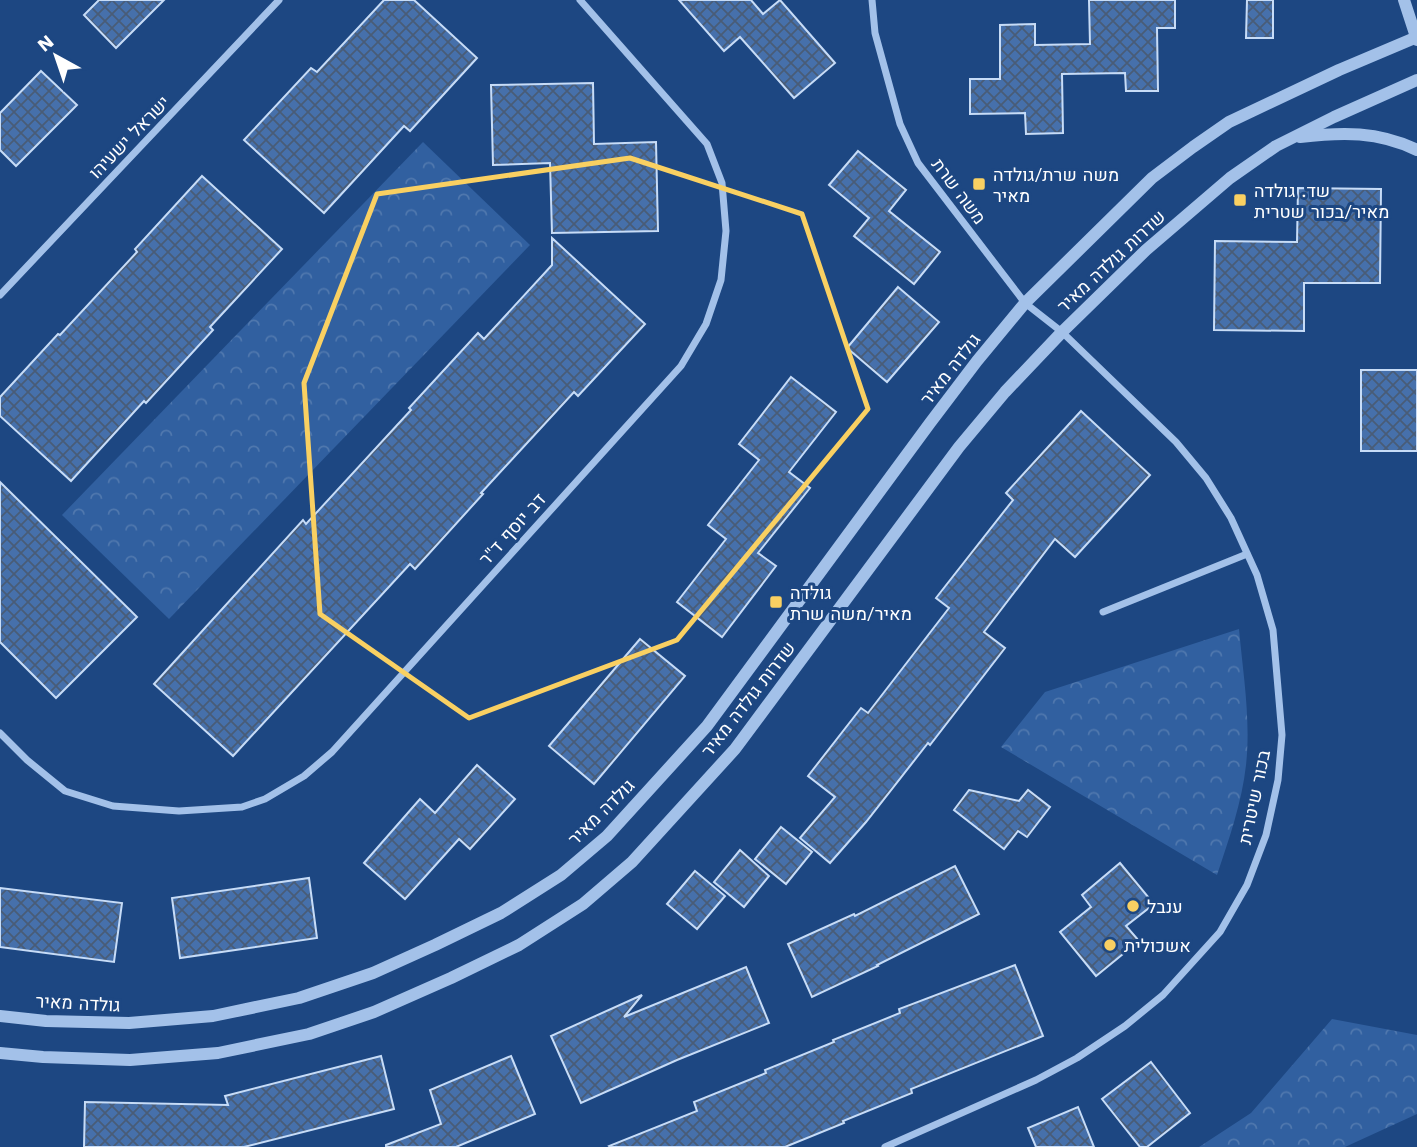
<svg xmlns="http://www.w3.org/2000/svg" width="1417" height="1147" viewBox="0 0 1417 1147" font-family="'Work Sans',Heebo,sans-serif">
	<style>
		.forest { fill: url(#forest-crowns) }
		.building { fill: url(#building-cross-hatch); stroke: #c7dcf7; stroke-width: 2 }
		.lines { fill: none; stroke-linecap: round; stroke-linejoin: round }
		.minor { stroke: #a3c1e9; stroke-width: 7 }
		.tertiary { stroke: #a3c1e9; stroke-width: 12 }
		.marked { fill: none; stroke: #f9d062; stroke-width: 5; stroke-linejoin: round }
		.poi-dot { fill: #f9d062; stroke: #1d4782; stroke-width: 2.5 }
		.labels { text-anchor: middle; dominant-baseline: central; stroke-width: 6; stroke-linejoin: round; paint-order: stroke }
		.street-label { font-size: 18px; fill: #fff; stroke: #1d4782 }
		.poi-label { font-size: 18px; fill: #fff; stroke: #1d4782; text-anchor: start }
	</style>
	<defs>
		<pattern id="forest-crowns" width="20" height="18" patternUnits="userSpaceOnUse" patternTransform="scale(1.75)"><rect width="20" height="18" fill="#3160a0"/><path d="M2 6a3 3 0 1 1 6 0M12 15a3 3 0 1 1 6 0" fill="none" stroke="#5078ae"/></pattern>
		<pattern id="building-cross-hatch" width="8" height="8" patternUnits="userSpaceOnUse" patternTransform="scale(1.75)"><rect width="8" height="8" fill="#4670ab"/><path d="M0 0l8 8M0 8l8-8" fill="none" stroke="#495c77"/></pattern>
	</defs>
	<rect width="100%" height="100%" fill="#1d4782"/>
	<g class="forest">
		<path d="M 423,142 L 530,245 L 169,619 L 62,515 Z"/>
		<path d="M 1239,629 C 1243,674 1251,720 1246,765 C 1242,802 1229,839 1217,875 L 1001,747 L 1045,692 Z"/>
		<path d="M 1332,1019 L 1417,1035 L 1417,1114 L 1345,1147 L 1199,1147 L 1251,1113 Z"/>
	</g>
	<g class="building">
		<path d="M 99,0 L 164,0 L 116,48 L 84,15 Z"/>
		<path d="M 384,0 L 414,0 L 477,58 L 410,131 L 404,126 L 324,213 L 244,140 L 311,68 L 317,72 Z"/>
		<path d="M 679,0 L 751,0 L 763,14 L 780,0 L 835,63 L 794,98 L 740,37 L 724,51 Z"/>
		<path d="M 1089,0 L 1175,0 L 1175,28 L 1157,28 L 1158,91 L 1126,91 L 1125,73 L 1062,74 L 1063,133 L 1026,134 L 1025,113 L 970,114 L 970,79 L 1000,79 L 1000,25 L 1035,24 L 1035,45 L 1090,44 Z"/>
		<path d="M 1247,0 L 1273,0 L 1273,38 L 1246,38 Z"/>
		<path d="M 41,71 L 77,105 L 16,166 L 0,150 L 0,113 Z"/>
		<path d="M 593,83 L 594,144 L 656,142 L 658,231 L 552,233 L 550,163 L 493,165 L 491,85 Z"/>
		<path d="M 858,151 L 906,190 L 889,211 L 940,252 L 914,284 L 854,236 L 869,218 L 829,185 Z"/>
		<path d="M 202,176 L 282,249 L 210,327 L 213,330 L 146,403 L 144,401 L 71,481 L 0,416 L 0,397 L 58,334 L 60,335 L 137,252 L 135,249 Z"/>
		<path d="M 1298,188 L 1381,189 L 1380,283 L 1304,283 L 1304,331 L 1214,330 L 1215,241 L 1297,242 Z"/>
		<path d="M 552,238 L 645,324 L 578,396 L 574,392 L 481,493 L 483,494 L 415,569 L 410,564 L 233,756 L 154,684 L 303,520 L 306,524 L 411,410 L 409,408 L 478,333 L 484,339 L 552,265 Z"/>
		<path d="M 898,287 L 939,322 L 887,382 L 847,348 Z"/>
		<rect x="1361" y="370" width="56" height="81"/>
		<path d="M 791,377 L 836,412 L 789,472 L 810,488 L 758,553 L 776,566 L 722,637 L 677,602 L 726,539 L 708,525 L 759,460 L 739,444 Z"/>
		<path d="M 1081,411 L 1150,475 L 1075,557 L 1055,539 L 984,632 L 1005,648 L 930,745 L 928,743 L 866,822 L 830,863 L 800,838 L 835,797 L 808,776 L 861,708 L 868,713 L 949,608 L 936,598 L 1013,500 L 1006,493 Z"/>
		<path d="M 0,482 L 137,617 L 56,698 L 0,642 Z"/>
		<path d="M 640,639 L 685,676 L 594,784 L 549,746 Z"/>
		<path d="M 477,765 L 515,799 L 470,849 L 459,839 L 405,899 L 364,863 L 420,799 L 435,813 Z"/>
		<path d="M 969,790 L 1019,801 L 1028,790 L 1050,807 L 1027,837 L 1018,831 L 1004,849 L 954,810 Z"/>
		<path d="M 781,827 L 812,852 L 786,884 L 755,859 Z"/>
		<path d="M 740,850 L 769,876 L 744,907 L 714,882 Z"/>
		<path d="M 1120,863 L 1154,904 L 1126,926 L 1139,941 L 1096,976 L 1060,932 L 1091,907 L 1082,895 Z"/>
		<path d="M 955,866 L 979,914 L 877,965 L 878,966 L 812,997 L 788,944 L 854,914 L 855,916 Z"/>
		<path d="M 695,871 L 725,896 L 697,929 L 667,904 Z"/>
		<path d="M 309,878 L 317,938 L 180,958 L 172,898 Z"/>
		<path d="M 0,888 L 122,903 L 114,962 L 0,947 Z"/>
		<path d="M 1015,965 L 1043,1036 L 911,1089 L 912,1093 L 843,1121 L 844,1123 L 785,1147 L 610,1147 L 609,1146 L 697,1111 L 694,1102 L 766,1073 L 765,1070 L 834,1042 L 833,1040 L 900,1013 L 899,1009 Z"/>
		<path d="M 746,967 L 769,1023 L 677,1060 L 581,1103 L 551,1036 L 642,995 L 624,1017 Z"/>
		<path d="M 381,1056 L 394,1109 L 244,1147 L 84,1147 L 85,1102 L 228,1105 L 225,1096 Z"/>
		<path d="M 511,1056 L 535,1114 L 456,1147 L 386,1147 L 386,1145 L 441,1124 L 430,1090 Z"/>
		<path d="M 1151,1062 L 1190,1113 L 1147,1147 L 1140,1147 L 1102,1099 Z"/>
		<path d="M 1078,1107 L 1094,1147 L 1036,1147 L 1028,1128 Z"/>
	</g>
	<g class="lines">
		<g class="minor">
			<path d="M 872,0 L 875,33 L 900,124 L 918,163 L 1025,303 L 1062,332 L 1176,442 L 1206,478 L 1231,518 L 1257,575 L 1273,630 L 1282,735 L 1278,780 L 1266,835 L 1247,885 L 1220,932 L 1163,995 L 1125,1026 L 1077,1058 L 1036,1080 L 885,1147"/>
			<path d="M 0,295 L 279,0"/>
			<path d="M 1103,612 L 1247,554"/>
			<path d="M 0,733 L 27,760 L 65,791 L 113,806 L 179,811 L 242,807 L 265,799 L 304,776 L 332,752 L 681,366 L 706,324 L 721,280 L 726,231 L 722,183 L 707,144 L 580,0"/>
		</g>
		<g class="tertiary">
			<path d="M 1404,0 L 1417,40"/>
			<path d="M 1300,137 C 1342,132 1378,131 1417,150"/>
			<path d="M 0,1016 L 46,1021 L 129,1023 L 213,1016 L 299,998 L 373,973 L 435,945 L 501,913 L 561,875 L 607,836 L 707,726 L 930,423 L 977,361 L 1025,303 L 1152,178 L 1193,147 L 1229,122 L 1339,70 L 1417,37"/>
			<path d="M 0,1053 L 43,1057 L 130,1060 L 218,1053 L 309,1034 L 374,1012 L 451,978 L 519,945 L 583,904 L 632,862 L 735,749 L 959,447 L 1005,392 L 1062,332 L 1146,250 L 1230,178 L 1276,146 L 1334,117 L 1417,80"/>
		</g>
	</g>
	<path class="marked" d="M 630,158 L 802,214 L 868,409 L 677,640 L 469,718 L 320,614 L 304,383 L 377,194 Z"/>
	<g class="poi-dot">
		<rect x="972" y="177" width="14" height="14" rx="3.5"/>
		<rect x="1233" y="193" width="14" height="14" rx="3.5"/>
		<rect x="769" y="595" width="14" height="14" rx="3.5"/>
		<circle cx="1133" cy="906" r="7"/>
		<circle cx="1110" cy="945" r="7"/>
	</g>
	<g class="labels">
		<g class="street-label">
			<text transform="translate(129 137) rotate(-46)">ישראל ישעיהו</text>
			<text transform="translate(959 191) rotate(53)">משה שרת</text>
			<text transform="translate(1111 261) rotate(-43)">שדרות גולדה מאיר</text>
			<text transform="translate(950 369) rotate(-52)">גולדה מאיר</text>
			<text transform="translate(512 529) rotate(-48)">דב יוסף ד"ר</text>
			<text transform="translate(748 699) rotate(-52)">שדרות גולדה מאיר</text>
			<text transform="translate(1254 797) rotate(-78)">בכור שיטרית</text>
			<text transform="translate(601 812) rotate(-45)">גולדה מאיר</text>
			<text transform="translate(78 1003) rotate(3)">גולדה מאיר</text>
		</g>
		<g class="poi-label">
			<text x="993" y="174">משה שרת/גולדה<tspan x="993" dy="21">מאיר</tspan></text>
			<text x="1254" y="190">שד. גולדה<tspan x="1254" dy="21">מאיר/בכור שטרית</tspan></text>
			<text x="790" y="592">גולדה<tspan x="790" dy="21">מאיר/משה שרת</tspan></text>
			<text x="1147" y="906">ענבל</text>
			<text x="1124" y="945">אשכולית</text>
		</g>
	</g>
	<g transform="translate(56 56) rotate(320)" stroke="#1d4782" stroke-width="5" paint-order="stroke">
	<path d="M0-5L12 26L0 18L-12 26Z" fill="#ffffff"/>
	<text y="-10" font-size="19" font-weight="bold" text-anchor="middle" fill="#ffffff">N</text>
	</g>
</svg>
